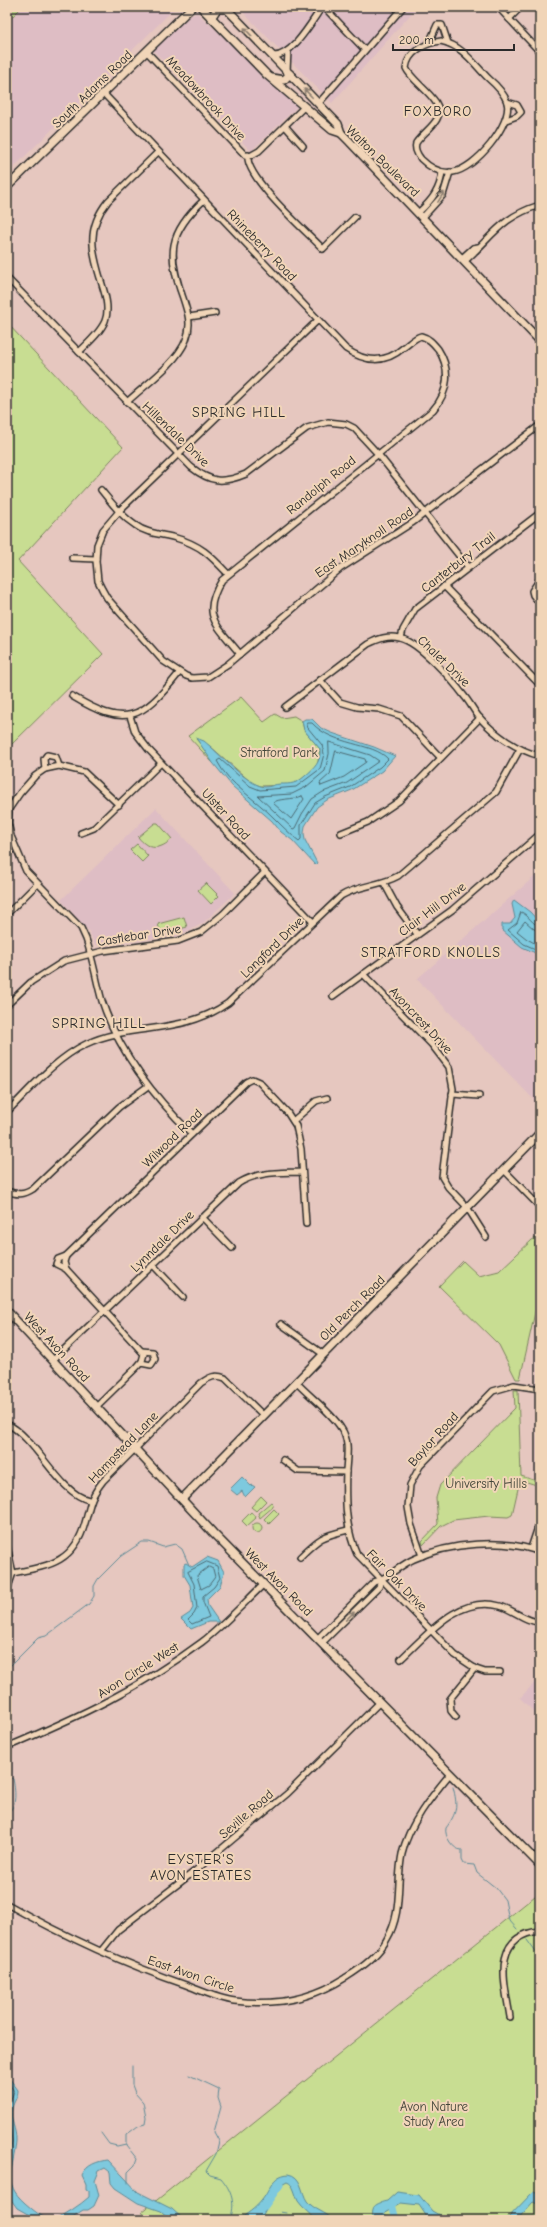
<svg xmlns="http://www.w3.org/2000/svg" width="547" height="2227" viewBox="0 0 547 2227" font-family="'Comic Neue',sans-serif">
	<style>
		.built { fill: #debdc4 }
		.green { fill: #c8dd92; stroke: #7a845e }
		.water { fill: #7ec9de; stroke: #5d8a96 }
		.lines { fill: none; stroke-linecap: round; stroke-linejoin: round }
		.shore { stroke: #4c6a73; stroke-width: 1 }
		.stream { stroke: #5d8a96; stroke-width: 1 }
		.river { stroke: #7ec9de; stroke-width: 7 }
		.street-casing { stroke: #2b2b2b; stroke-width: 8 }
		.secondary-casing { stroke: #2b2b2b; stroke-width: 10 }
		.street { stroke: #f1d5b8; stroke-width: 5 }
		.secondary { stroke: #f1d5b8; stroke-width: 7 }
		.oneway { stroke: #8e8072 }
		.labels { text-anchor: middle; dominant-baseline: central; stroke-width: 4; stroke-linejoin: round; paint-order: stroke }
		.street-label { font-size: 13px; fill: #2b2b2b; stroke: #f1d5b8 }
		.park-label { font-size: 13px; fill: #43463a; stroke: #f1d5b8 }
		.neighbourhood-label { font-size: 14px; letter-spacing: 1px; fill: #2b2b2b; stroke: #f1d5b8 }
	</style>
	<rect width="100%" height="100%" fill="#e6c7bf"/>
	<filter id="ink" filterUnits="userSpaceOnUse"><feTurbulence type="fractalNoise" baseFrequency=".025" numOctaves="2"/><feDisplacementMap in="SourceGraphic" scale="8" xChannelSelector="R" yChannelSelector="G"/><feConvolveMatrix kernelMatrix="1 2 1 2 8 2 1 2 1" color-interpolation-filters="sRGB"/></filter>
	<g filter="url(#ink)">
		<g class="built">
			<path d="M 7,7 L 176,7 L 7,174 Z"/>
			<path d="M 238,7 L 417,7 L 332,103 Z"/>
			<path d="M 197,13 L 299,105 L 251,151 L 153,50 L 190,16 Z"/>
			<path d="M 156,808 L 235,893 L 202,924 L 177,936 L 95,945 L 89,931 L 61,900 Z"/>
			<path d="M 535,876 L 540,881 L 540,1106 L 417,979 Z"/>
			<path d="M 540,1677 L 540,1718 L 520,1698 Z"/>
		</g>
		<g class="green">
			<path d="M 7,7 L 22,7 L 7,22 Z"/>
			<path d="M 7,323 L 123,447 L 18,561 L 103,654 L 7,749 Z"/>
			<path d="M 241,697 L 264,722 L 275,714 L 282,718 L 294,716 L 302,721 L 304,730 L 320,749 L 317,767 L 298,782 L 290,785 L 261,786 L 252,783 L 210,746 L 196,739 L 204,748 L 213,763 L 188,736 Z"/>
			<path d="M 155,823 L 158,823 L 172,839 C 160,850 149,851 138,837 Z"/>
			<path d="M 137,844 L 148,856 L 142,862 L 130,850 Z"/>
			<path d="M 206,883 L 219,896 L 211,904 L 198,890 Z"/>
			<path d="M 184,917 L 187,927 L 161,934 L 158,924 Z"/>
			<path d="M 540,1236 L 540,1240 L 535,1242 L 536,1308 L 520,1379 L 516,1379 L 499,1345 L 439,1286 L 463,1261 L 479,1276 L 499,1271 L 532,1240 Z"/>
			<path d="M 514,1390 L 518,1390 L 521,1476 L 540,1482 L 540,1486 L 520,1480 L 512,1515 L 508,1517 L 489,1516 L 453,1520 L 441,1526 L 423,1545 L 422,1541 L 438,1524 L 436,1498 L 440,1485 L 515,1408 Z"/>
			<path d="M 261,1496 L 266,1501 L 256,1511 L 251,1507 Z"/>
			<path d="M 271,1502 L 273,1504 L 273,1507 L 260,1518 L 258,1513 Z"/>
			<path d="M 274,1509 L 279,1514 L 269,1524 L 264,1519 Z"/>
			<path d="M 251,1512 L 256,1518 L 247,1526 L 242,1521 Z"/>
			<circle cx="257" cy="1528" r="5"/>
			<path d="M 540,1892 L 540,2220 L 148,2220 L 142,2212 Z"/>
		</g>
		<g class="water">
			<path d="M 305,719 L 312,719 L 321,728 L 332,733 L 374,747 L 395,756 L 382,771 L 352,790 L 327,800 L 317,807 L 305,826 L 304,833 L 305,840 L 317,863 L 315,865 L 292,840 L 281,832 L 272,821 L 232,786 L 213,763 L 196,738 L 204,741 C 218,752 248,786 265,787 C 270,787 275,784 280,784 C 291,784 296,784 305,776 C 314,768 321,763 320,749 L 304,730 L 302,721 Z"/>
			<path d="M 514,900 L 530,912 L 540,923 L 540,955 L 522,947 L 502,930 L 502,924 L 510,924 L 515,918 L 512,904 Z"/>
			<path d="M 242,1477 L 251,1486 L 252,1485 L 255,1487 L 245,1497 L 242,1491 L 237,1495 L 230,1489 Z"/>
			<path d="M 207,1557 L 218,1561 L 224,1572 L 220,1586 L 207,1599 L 208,1606 L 219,1622 L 208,1622 L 191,1629 L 181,1619 L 190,1613 L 193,1608 L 190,1585 L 184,1575 L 184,1564 L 186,1563 L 192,1567 Z"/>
			<path d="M 7,2075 L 18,2090 C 18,2097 14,2101 12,2108 C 9,2119 17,2130 16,2141 C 14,2169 1,2182 25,2203 C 33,2210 41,2217 51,2220 L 33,2220 L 31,2216 L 17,2208 L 7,2194 Z"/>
			<path d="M 108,2160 L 138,2192 L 172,2209 L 184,2220 L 171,2220 L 161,2211 L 138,2203 L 115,2188 L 111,2183 L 110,2172 L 105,2168 L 99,2171 L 95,2181 L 99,2195 L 94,2206 L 88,2210 L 83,2210 L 68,2220 L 55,2220 C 67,2213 79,2206 89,2197 L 89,2191 L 86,2189 L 86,2184 L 82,2175 C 86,2165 98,2161 108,2160 Z"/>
			<path d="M 288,2174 C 302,2176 301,2192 307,2201 C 314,2210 326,2212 333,2220 L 315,2220 C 311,2212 303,2209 298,2201 C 295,2195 294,2184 287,2182 C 272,2188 267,2207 259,2220 L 237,2220 C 246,2215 256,2208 262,2200 C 271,2189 271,2176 288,2174 Z"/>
			<path d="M 534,2191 L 540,2194 L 540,2205 L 533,2202 L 517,2220 L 506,2220 Z"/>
			<path d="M 397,2192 L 419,2195 L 432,2211 L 448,2220 L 429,2220 L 419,2205 L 401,2203 L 384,2213 L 387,2216 L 396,2217 L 399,2220 L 373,2220 C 368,2207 377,2203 387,2201 Z"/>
		</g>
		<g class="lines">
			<g class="shore">
				<path d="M 307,723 L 312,723 C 333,746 373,742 388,759 L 380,767 L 350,787 L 325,797 L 315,803 L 301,825 L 301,839 L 299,841 C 290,834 282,826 274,818 C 256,799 229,785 217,761 L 220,759 L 250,786 L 260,790 L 296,787 L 320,769 L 324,754 L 322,745 L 308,728 Z"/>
				<path d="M 329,742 L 370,755 L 379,761 L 347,783 L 323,792 L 312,799 L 302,814 L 295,828 L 293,829 L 258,796 L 292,794 L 306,787 L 325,771 L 329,754 Z"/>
				<path d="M 336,751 L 365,759 L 366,762 L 344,777 L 321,786 L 320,783 L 330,774 Z"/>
				<path d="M 302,796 L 304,799 L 291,819 L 273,803 C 277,798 294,800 302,796 Z"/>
				<path d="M 540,926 C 532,925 529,915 521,912 L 517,923 L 508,930 L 524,944 L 540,951"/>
				<path d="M 540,931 L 534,929 L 525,921 L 517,931 L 527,939 L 540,946"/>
				<path d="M 207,1562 L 217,1566 L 220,1578 L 214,1587 L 203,1596 L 203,1602 L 209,1617 L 192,1624 L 188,1620 L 194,1614 L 197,1608 L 194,1584 L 188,1572 Z"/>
				<path d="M 209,1567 L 213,1569 L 215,1577 L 209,1585 L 201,1589 L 197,1576 Z"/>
				<path d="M 7,2081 L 14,2091 L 8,2109 L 12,2141 L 7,2177"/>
			</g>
			<g class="stream">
				<path d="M 7,1669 L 38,1638 L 46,1636 L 89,1604 L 94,1596 L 94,1586 L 98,1579 L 121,1556 L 142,1542 L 149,1542 L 163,1547 L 175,1544 L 182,1549 L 189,1565"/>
				<path d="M 7,1766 L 7,1771"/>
				<path d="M 7,1776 L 13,1779 C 15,1789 18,1807 7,1813"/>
				<path d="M 453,1787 C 458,1806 457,1813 446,1828 C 444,1836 453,1850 462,1850 L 462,1860 L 464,1864 L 474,1865 L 477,1873 L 496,1888 L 505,1900 L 509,1920 L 517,1929"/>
				<path d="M 527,1940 L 540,1958"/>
				<path d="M 189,2075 L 219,2089 L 218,2098 L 221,2107 L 214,2132 L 219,2141 L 216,2154 L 206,2171 L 210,2175 L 221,2178 C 232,2191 236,2204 230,2220"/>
				<path d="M 101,2133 L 109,2144 L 117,2146 L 126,2144"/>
				<path d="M 128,2183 L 128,2172 L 135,2165 L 137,2159 L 126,2145 L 126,2135 L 138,2126 L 145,2124 L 146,2118 L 143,2102 L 135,2093 L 132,2085 L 132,2066"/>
				<path d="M 277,2220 L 280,2212 L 286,2213"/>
			</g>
			<g class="river">
				<path d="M 394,2202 L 392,2204 L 396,2220"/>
				<path d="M 265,2206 L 280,2185"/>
			</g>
			<g class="street-casing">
				<g id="street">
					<path d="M 324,7 L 365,50"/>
					<path d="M 498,7 L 540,52"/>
					<path d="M 509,19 L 521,7"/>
					<path d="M 441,41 C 463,46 473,63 488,78 C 495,84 504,93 507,102 C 513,124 475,169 453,172 C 441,174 430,168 421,159 C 417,154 414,149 416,143 C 422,134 432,128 437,119 C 448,102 412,83 406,68 C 408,51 426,43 441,41 Z"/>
					<path d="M 429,43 L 437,25 L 442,25 L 448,43"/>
					<path d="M 147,52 L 245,155 L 250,156 L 259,151 L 304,107"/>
					<path d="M 272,56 C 292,58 312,21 322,7"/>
					<path d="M 287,71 L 288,51"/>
					<path d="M 104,94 L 346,349 C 365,362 385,364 403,348 C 409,344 414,338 421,336 C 429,338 433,343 438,349 C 451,369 449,392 433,410 L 222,580 C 200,616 217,625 240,654"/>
					<path d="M 318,104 L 403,7"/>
					<path d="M 506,120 L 517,116 L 521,112 L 517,105 L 507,102"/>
					<path d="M 285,126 L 303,146"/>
					<path d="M 248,155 C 244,177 307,232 323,249 L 355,217"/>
					<path d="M 419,212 C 432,200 440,190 442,172"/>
					<path d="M 423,217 L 443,195 L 450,172"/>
					<path d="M 462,258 L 473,248 L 478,247"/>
					<path d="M 465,261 C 493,236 501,217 540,205"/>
					<path d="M 7,278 L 191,467 C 210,482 222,484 246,474 L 307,428 L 328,422 L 346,424 L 354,428 L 378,454 L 468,567"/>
					<path d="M 189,317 L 215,313"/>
					<path d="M 318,320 L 121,509 L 103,530 L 97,545 L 96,561 L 98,581 L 102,589 L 107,598 L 163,661 L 186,676 L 192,678 L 208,677 L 228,664 L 340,569 L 412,523 L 540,425"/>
					<path d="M 79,352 C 88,343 100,333 105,321 C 109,311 107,301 104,291 C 94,257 83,232 108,201 L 158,152"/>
					<path d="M 127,402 C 145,385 177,363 186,340 C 192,325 188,313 183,298 C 167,254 168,233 204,200"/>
					<path d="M 101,490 C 111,502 121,516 135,525 C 147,534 162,534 176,538 C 201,545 211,556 228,574"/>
					<path d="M 72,558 L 96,559"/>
					<path d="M 540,579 L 532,591 L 533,595 L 540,604"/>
					<path d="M 444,586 L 540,685"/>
					<path d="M 401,638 L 403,630 L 415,609 L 540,513"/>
					<path d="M 320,680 L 340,702 L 357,707 L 379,709 L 401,716 L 440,757"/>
					<path d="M 72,696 C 125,728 141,721 179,673"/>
					<path d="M 285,707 L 368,644 C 378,639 388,635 400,638 C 419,642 453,681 465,697 C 470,703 474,711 479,717 C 495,735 517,750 540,756"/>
					<path d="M 130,716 L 135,732 L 149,750 L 313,922"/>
					<path d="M 45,769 L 44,759 L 47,755 L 56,757 L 59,766"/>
					<path d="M 119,805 L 84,772 L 59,766 L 45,769 L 35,776 L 20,793 L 9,809 L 8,823 L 11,836 L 26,871 L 81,928 L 86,939 C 93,959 96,980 102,1001 C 119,1053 153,1096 192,1134"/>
					<path d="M 81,833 L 94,828 L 161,763"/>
					<path d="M 341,833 L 368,822 L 399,801 L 480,718"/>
					<path d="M 384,883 L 397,907 L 417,934"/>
					<path d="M 7,914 L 37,884"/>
					<path d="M 363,974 L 432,1045 L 449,1067 L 453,1089 L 442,1177 L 448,1187 L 467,1207 L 486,1237"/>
					<path d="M 333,996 L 452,910 L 540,834"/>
					<path d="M 7,1005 L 31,982 L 64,961 L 103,951 L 178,941 L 201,932 L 223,914 L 265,872"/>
					<path d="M 452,1094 L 479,1096"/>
					<path d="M 7,1112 C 31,1088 55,1059 86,1044 C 133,1022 181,1036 228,1003 L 341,896 C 358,885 380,886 398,876 L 496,792 L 520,749"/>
					<path d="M 293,1121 L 316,1101 L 327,1098"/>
					<path d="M 504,1170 L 540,1207"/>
					<path d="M 7,1191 C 17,1195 24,1195 33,1189 L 119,1107 L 148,1086"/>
					<path d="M 202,1217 L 232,1248"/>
					<path d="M 66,1256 L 58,1259 L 56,1264 L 66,1269"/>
					<path d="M 153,1265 L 183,1297"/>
					<path d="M 281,1324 L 323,1354"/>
					<path d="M 53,1360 L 239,1183 C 259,1171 280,1173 302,1172"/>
					<path d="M 141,1363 L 151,1365 L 155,1359 L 153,1352 L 142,1351"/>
					<path d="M 296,1382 C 310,1397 330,1411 341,1428 C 350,1441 347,1455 346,1470 C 345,1498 345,1528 357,1554 L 455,1655 L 476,1669 L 485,1672 L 500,1672"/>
					<path d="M 96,1407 L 137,1367 L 142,1361 L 144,1354 L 66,1269 L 64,1262 L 66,1256 L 246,1082 L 252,1079 L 259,1082 L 287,1112 L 296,1126 L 301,1149 L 306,1224"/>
					<path d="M 7,1424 C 36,1437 59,1494 89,1500"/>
					<path d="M 283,1460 L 298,1471 L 346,1472"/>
					<path d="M 7,1546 L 13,1573 L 7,1590"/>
					<path d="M 531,1548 L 540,1521"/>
					<path d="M 422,1556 L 411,1524 L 408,1507 L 410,1485 L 420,1466 L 493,1391 L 514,1385 L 540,1389"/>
					<path d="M 300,1557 C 319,1538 322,1536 348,1530"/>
					<path d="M 13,1573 C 48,1566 74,1563 85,1523 C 91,1503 89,1499 103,1481 L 201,1383 C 210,1377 215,1374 225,1378 L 263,1415"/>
					<path d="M 318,1638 L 374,1582 C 387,1579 400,1565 414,1559 C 449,1543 504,1538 540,1552"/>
					<path d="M 322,1643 L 379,1587 L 381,1580"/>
					<path d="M 401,1659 C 428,1634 458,1595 500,1606 C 514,1610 526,1622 540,1622"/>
					<path d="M 456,1717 L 451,1711 L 450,1699 L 475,1668"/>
					<path d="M 7,1747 C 78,1717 139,1689 202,1642 C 224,1625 244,1603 264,1584"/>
					<path d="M 7,1904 C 64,1936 125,1964 186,1985 C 202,1991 219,1999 235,2001 C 275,2006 311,2000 345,1978 C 360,1969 379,1955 387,1939 C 403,1912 396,1883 402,1854 C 409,1824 431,1797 450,1774"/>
					<path d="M 101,1951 L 118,1930 L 195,1871 L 288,1793 L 380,1702"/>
					<path d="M 510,2017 C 505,1984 490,1936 540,1931"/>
				</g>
			</g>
			<g class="secondary-casing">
				<g id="secondary">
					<path d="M 201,7 L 267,75 L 332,130 L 341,133 L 349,141 L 540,341"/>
					<path d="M 225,7 L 338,124 L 341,133"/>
					<path d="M 211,18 L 217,9 L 227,9"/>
					<path d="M 272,78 L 284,80 L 290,74"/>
					<path d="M 7,187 L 192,7"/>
					<path d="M 7,1311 L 213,1533 L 540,1865"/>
					<path d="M 182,1499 L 540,1133"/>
				</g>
			</g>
			<use href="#street" class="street"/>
			<use href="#secondary" class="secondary"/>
		</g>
		<defs><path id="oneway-shaft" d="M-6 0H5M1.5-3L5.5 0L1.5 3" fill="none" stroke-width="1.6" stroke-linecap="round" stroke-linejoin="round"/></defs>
		<g class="oneway">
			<use href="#oneway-shaft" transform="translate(248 32) rotate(-133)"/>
			<use href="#oneway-shaft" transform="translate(308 93) rotate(-134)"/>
			<use href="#oneway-shaft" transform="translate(441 197) rotate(-58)"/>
			<use href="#oneway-shaft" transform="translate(350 1616) rotate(-44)"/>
		</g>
	</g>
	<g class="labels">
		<g class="street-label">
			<text transform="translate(92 89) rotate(-44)">South Adams Road</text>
			<text transform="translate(206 98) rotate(47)">Meadowbrook Drive</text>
			<text transform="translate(383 161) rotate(44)">Walton Boulevard</text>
			<text transform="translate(262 245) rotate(46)">Rhineberry Road</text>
			<text transform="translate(176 434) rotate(44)">Hillendale Drive</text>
			<text transform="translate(321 485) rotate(-39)">Randolph Road</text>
			<text transform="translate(364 542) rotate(-34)">East Maryknoll Road</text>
			<text transform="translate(458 562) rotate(-38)">Canterbury Trail</text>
			<text transform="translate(444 661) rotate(44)">Chalet Drive</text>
			<text transform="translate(226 814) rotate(47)">Ulster Road</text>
			<text transform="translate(432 909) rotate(-37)">Clair Hill Drive</text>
			<text transform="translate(139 935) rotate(-9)">Castlebar Drive</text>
			<text transform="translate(272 947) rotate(-44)">Longford Drive</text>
			<text transform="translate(421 1020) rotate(47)">Avoncrest Drive</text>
			<text transform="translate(172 1138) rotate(-44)">Wilwood Road</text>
			<text transform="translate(162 1241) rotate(-44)">Lynndale Drive</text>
			<text transform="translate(352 1308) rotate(-45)">Old Perch Road</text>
			<text transform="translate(57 1347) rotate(47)">West Avon Road</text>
			<text transform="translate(433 1439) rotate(-48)">Baylor Road</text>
			<text transform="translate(123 1447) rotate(-46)">Hampstead Lane</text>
			<text transform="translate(397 1580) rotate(46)">Fair Oak Drive</text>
			<text transform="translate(279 1582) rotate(45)">West Avon Road</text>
			<text transform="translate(138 1670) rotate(-32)">Avon Circle West</text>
			<text transform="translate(246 1814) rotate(-41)">Seville Road</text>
			<text transform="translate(191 1974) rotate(19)">East Avon Circle</text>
		</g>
		<g class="park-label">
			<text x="279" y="752">Stratford Park</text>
			<text x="486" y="1483">University Hills</text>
			<text x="434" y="2106">Avon Nature<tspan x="434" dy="15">Study Area</tspan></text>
		</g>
		<g class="neighbourhood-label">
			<text x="438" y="111">FOXBORO</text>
			<text x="239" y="412">SPRING HILL</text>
			<text x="431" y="952">STRATFORD KNOLLS</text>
			<text x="99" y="1023">SPRING HILL</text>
			<text x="201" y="1859">EYSTER'S<tspan x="201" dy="16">AVON ESTATES</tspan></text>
		</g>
	</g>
	<rect width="547" height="2227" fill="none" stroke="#f1d5b8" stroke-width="24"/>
	<rect x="12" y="12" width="523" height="2203" fill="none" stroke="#2b2b2b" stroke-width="1.5" filter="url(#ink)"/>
	<path d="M393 44v6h121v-6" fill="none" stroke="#2b2b2b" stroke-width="2"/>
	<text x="399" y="44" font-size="12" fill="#2b2b2b" stroke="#f1d5b8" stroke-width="3" paint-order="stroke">200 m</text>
</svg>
